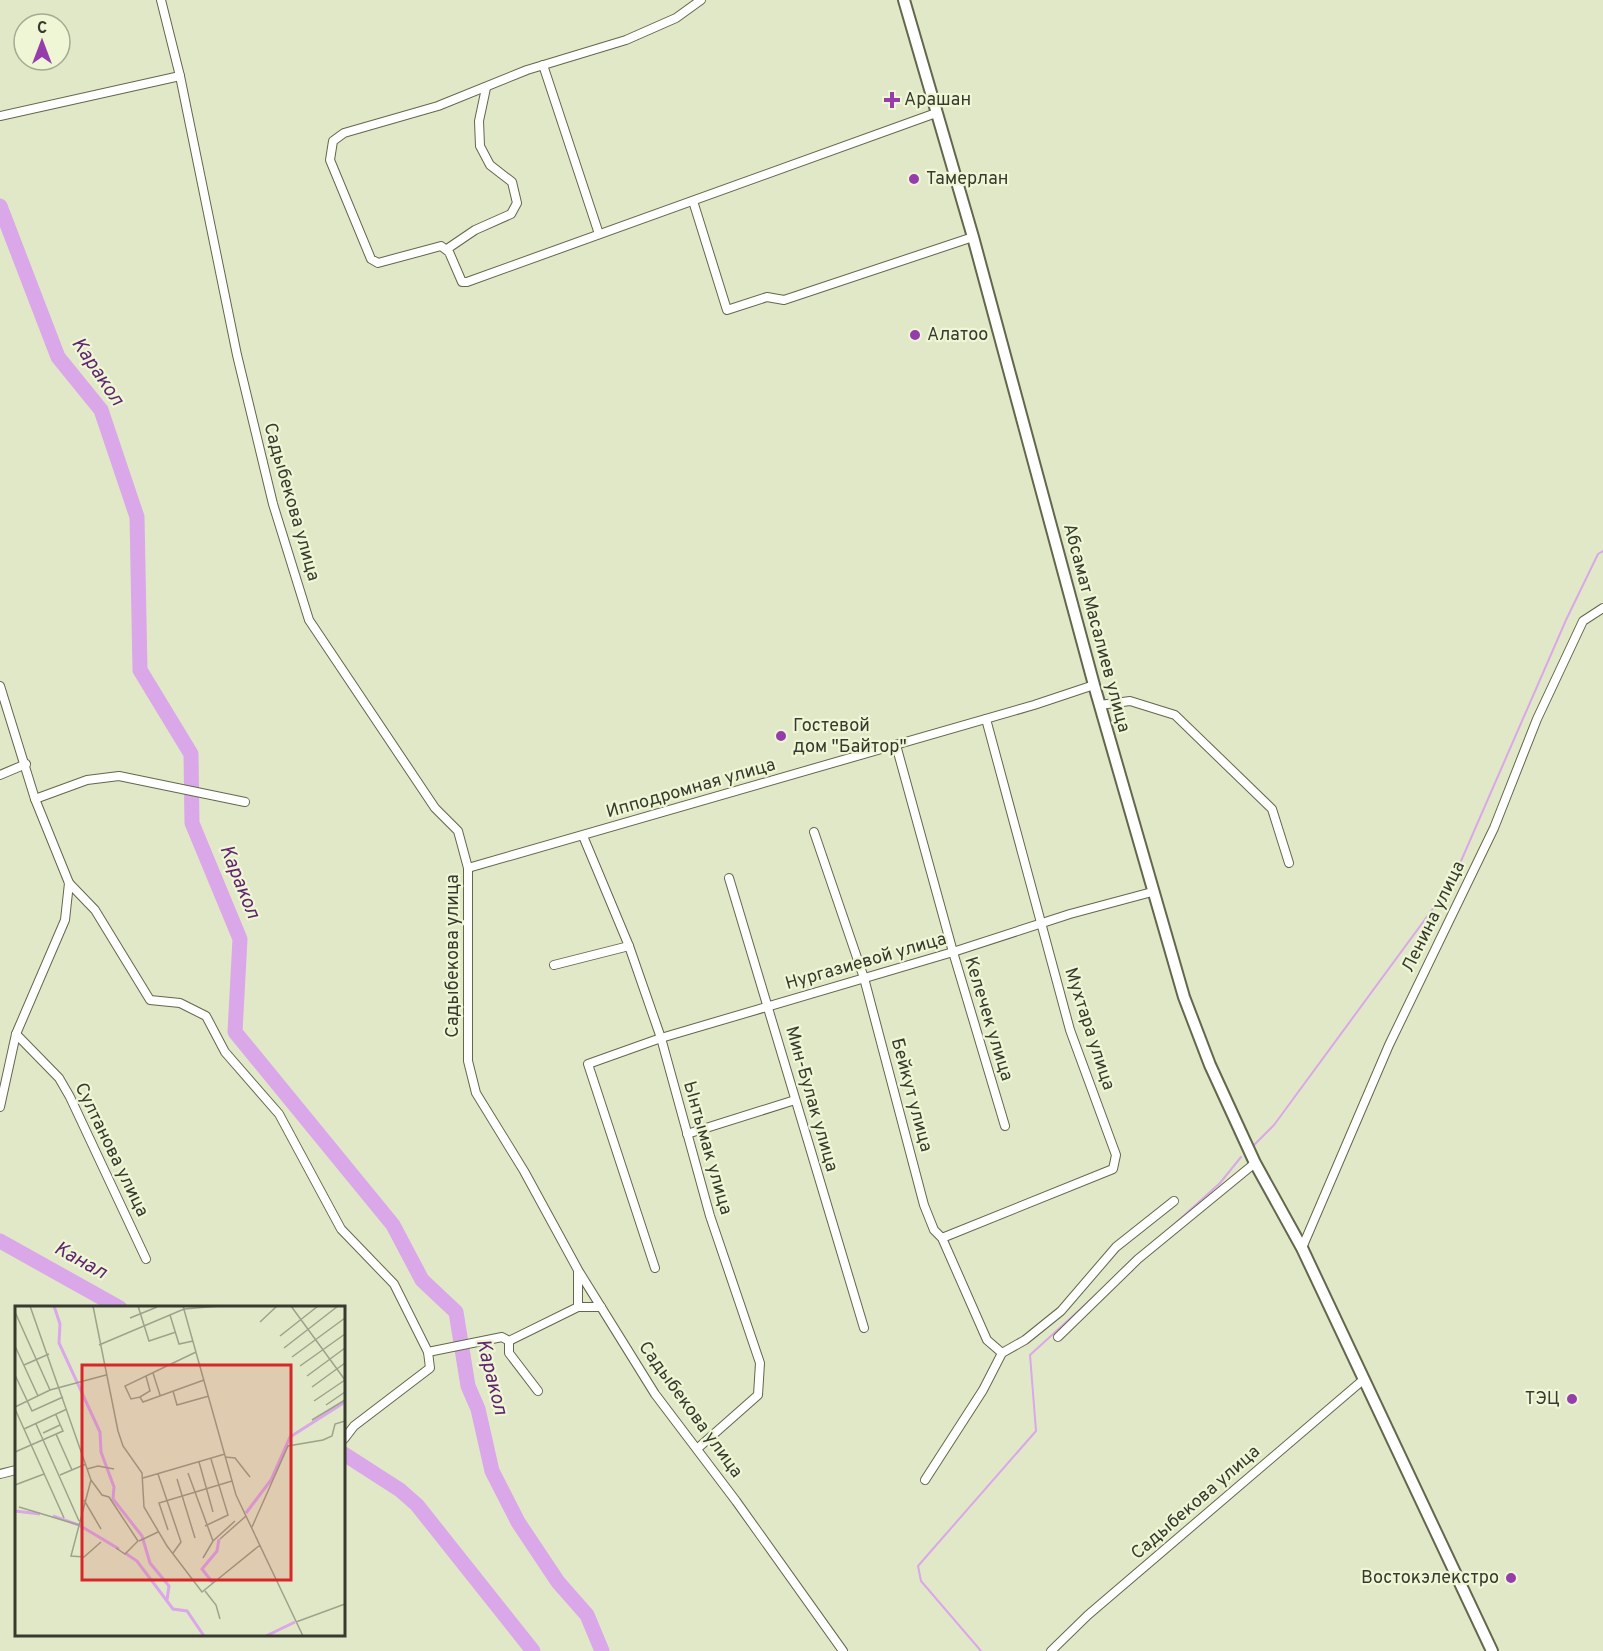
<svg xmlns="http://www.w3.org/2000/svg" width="1603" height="1651" viewBox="0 0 1603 1651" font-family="Overpass,sans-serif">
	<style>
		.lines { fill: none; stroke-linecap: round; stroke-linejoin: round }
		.stream { stroke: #daa7e9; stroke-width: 2 }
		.river { stroke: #daa7e9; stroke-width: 15 }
		.street-casing { stroke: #61684b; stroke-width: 10 }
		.secondary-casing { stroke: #61684b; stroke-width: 14 }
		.street { stroke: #fff; stroke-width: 8 }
		.secondary { stroke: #fff; stroke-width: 10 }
		.poi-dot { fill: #953eab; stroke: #eef6d5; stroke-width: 2 }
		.labels { text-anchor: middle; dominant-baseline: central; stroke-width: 4.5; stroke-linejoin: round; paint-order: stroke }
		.poi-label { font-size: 18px; fill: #373a2e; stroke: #eef6d5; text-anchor: start }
		.street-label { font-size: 18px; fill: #373a2e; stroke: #eef6d5 }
		.water-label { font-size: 20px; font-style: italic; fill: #602470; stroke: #eef6d5 }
		.inset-river { fill: none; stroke: #daa7e9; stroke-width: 3 }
		.inset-road { fill: none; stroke: #9da28a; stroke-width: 1.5 }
		.view { fill: #d62828; fill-opacity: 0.15; stroke: #d62828; stroke-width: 3 }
		.inset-edge { fill: none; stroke: #373a2e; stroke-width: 3 }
	</style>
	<rect width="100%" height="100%" fill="#e1e8c8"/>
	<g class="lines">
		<g class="stream">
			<path d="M 1254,1145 L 1274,1125 L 1451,884 L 1566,620 L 1598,554 L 1603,551"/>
			<path d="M 1168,1230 L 1220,1183 L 1241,1157"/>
			<path d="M 981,1651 L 921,1581 L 918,1566 L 1036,1431 L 1030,1355 L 1097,1294"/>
		</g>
		<g class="river">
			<path d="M 0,206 L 58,357 L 101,410 L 137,517 L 140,670 L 191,754 L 192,823 L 240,939 L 235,1032 L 393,1225 L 422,1280 L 456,1312 L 468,1386 L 478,1409 L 492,1471 L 518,1522 L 558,1582 L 587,1615 L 602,1651"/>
			<path d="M 0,1241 L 120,1308"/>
			<path d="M 344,1454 L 400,1490 L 417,1505 L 533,1651"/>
		</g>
		<g class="street-casing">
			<g id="street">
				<path d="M 161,0 L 180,76 L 237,355 L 273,504 L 309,620 L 435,808 L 458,831 L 468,868 L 468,1061 L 476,1093 L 524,1171 L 578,1270 L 655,1394 L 736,1501 L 843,1651"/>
				<path d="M 701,0 L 676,18 L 626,40 L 527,70 L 438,106 L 344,133 L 333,141 L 330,160 L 371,259 L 378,263 L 441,246 L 449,252 L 462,282 L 467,282 L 936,113"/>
				<path d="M 543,65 L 599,234"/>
				<path d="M 0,116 L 180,76"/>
				<path d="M 693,201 L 727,310 L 767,297 L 784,300 L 973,237"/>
				<path d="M 447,249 L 475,230 L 511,214 L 517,203 L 512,182 L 490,165 L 480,146 L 479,121 L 486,88"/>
				<path d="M 0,686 L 35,799 L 69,883 L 65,920 L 16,1034 L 0,1107"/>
				<path d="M 1100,705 L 1130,701 L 1175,715 L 1272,809 L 1289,863"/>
				<path d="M 896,745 L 953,952 L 1005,1126"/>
				<path d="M 0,775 L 26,764"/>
				<path d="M 35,799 L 87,780 L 119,776 L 245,802"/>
				<path d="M 814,832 L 864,978 L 924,1205 L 934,1230 L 942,1238 L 987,1340 L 1002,1353"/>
				<path d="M 583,836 L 629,946 L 661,1038 L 710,1216 L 760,1363 L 758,1395 L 698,1448"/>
				<path d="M 468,868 L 1034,705 L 1094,685"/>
				<path d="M 729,878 L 864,1328"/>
				<path d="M 69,883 L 95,910 L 150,1000 L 180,1003 L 206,1016 L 225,1052 L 279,1114 L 341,1229 L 394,1284 L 428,1352 L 430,1368 L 354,1426 L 344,1439"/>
				<path d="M 554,965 L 629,946"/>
				<path d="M 16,1034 L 59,1078 L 70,1097 L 146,1259"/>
				<path d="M 687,1134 L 795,1100"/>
				<path d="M 942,1238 L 1113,1169 L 1116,1155 L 1070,1030 L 986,719"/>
				<path d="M 1302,1248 L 1389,1045 L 1494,828 L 1537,719 L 1583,621 L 1603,608"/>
				<path d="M 655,1268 L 588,1064 L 661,1038 L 953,952 L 1070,914 L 1152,892"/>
				<path d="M 578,1307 L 601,1307"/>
				<path d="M 1058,1337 L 1138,1259 L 1255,1163"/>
				<path d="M 509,1341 L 509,1353 L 538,1391"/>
				<path d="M 428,1352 L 502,1337 L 509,1341 L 578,1307 L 578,1271"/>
				<path d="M 0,1474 L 16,1470"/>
				<path d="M 925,1480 L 983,1390 L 1002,1353 L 1025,1340 L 1061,1311 L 1116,1247 L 1174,1201"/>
				<path d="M 1051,1651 L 1088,1615 L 1363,1380"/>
			</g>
		</g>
		<g class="secondary-casing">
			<path id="secondary" d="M 904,0 L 973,237 L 1094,685 L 1184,997 L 1210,1065 L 1255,1163 L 1302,1248 L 1492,1651"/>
		</g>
		<use href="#street" class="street"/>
		<use href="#secondary" class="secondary"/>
	</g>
	<g class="poi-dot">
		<path d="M889 91h6v6h6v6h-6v6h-6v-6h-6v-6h6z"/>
		<circle cx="914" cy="179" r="6"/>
		<circle cx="915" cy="335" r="6"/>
		<circle cx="781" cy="736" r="6"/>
		<circle cx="1572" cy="1399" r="6"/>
		<circle cx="1511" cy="1578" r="6"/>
	</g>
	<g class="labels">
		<g class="poi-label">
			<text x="904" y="100">Арашан</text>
			<text x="926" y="179">Тамерлан</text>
			<text x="927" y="335">Алатоо</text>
			<text x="793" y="726">Гостевой<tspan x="793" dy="21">дом "Байтор"</tspan></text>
			<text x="1560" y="1399" text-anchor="end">ТЭЦ</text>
			<text x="1499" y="1578" text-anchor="end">Востокэлекстро</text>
		</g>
		<g class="street-label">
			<text transform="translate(291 502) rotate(74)">Садыбекова улица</text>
			<text transform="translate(1096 628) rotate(75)">Абсамат Масалиев улица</text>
			<text transform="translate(691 789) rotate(-16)">Ипподромная улица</text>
			<text transform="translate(1434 917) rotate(-64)">Ленина улица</text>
			<text transform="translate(453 956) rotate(-90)">Садыбекова улица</text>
			<text transform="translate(866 962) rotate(-16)">Нургазиевой улица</text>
			<text transform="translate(988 1019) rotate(73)">Келечек улица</text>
			<text transform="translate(1089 1029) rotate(72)">Мухтара улица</text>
			<text transform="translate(911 1095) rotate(75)">Бейкут улица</text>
			<text transform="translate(811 1099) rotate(74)">Мин-Булак улица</text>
			<text transform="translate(707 1148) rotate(74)">Ынтымак улица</text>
			<text transform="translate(111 1150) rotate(64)">Султанова улица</text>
			<text transform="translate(690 1410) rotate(54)">Садыбекова улица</text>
			<text transform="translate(1196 1503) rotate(-41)">Садыбекова улица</text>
		</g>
		<g class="water-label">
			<text transform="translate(97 372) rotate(56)">Каракол</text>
			<text transform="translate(239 882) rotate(68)">Каракол</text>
			<text transform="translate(80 1261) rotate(29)">Канал</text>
			<text transform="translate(491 1377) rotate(76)">Каракол</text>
		</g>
	</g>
	<g transform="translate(15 1306)">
		<rect width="330" height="330" fill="#e1e8c8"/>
		<path class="inset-river" d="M 39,0 L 45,18 L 44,37 L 85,126 L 86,146 L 99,181 L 98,193 L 127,230 L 135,257 L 154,280 L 152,294M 0,205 L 25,208M 231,207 L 256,174 L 275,131 L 330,96M 38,210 L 64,219 L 104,243M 110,247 L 122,255 L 158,303 L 172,305 L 189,330M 198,277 L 187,263 L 202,245 L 204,233M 251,330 L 280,316"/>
		<path class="inset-road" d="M 15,0 L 76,174 L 56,250 L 69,251 L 86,236M 78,0 L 103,125 L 108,140 L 127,167 L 129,201 L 152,240 L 187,286 L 245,239M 123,0 L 134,35 L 161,26M 168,0 L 221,189 L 288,330M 276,0 L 330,74M 0,6 L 35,84M 155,9 L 164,38 L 178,35M 115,12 L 142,1M 245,16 L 262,0M 265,30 L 303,0M 84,39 L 169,3 L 205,0M 0,40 L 23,90M 269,42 L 323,0M 181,46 L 110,80 L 116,93 L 125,91 L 128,96 L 189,74M 277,51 L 330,12M 9,59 L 34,48M 285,60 L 330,28M 138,67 L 145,89M 0,69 L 17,105 L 48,91M 292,70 L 330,42M 297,81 L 330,57M 158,85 L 162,99 L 194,90M 125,91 L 135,85 L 131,70M 299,95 L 330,74M 311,99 L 330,86M 0,101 L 35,84 L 91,69M 0,103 L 49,212M 297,114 L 330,94M 21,118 L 64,215M 9,123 L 52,103M 28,127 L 45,119M 41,128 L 57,164M 0,146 L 48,125 L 41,109M 210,151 L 220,152 L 235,171M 184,156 L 198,206M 72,163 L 83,160 L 99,163M 173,167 L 198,235M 143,168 L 166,236 L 158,247M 45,169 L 71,158M 128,172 L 210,148M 162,173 L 180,232M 76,174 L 87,189 L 94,191 L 123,235 L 110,248 L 101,242M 0,179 L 29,168M 69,194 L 86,223M 4,201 L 64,219M 190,220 L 213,209 L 196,153M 237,221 L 273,140 L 308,134 L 317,130 L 320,118 L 330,115M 153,224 L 144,197 L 217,175M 205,233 L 231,210M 124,235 L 143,226M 188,252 L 198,235 L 220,215M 190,285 L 201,299 L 205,313M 281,316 L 330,298"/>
		<path class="view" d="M 67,59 L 276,59 L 276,274 L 67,274 Z"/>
		<rect width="330" height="330" class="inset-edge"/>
	</g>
	<g transform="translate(42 42)"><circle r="28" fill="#eef6d5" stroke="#a5ab92" stroke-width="1.5"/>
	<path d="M0-4.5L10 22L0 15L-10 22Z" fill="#953eab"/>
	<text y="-9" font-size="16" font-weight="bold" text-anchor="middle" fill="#373a2e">С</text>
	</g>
</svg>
